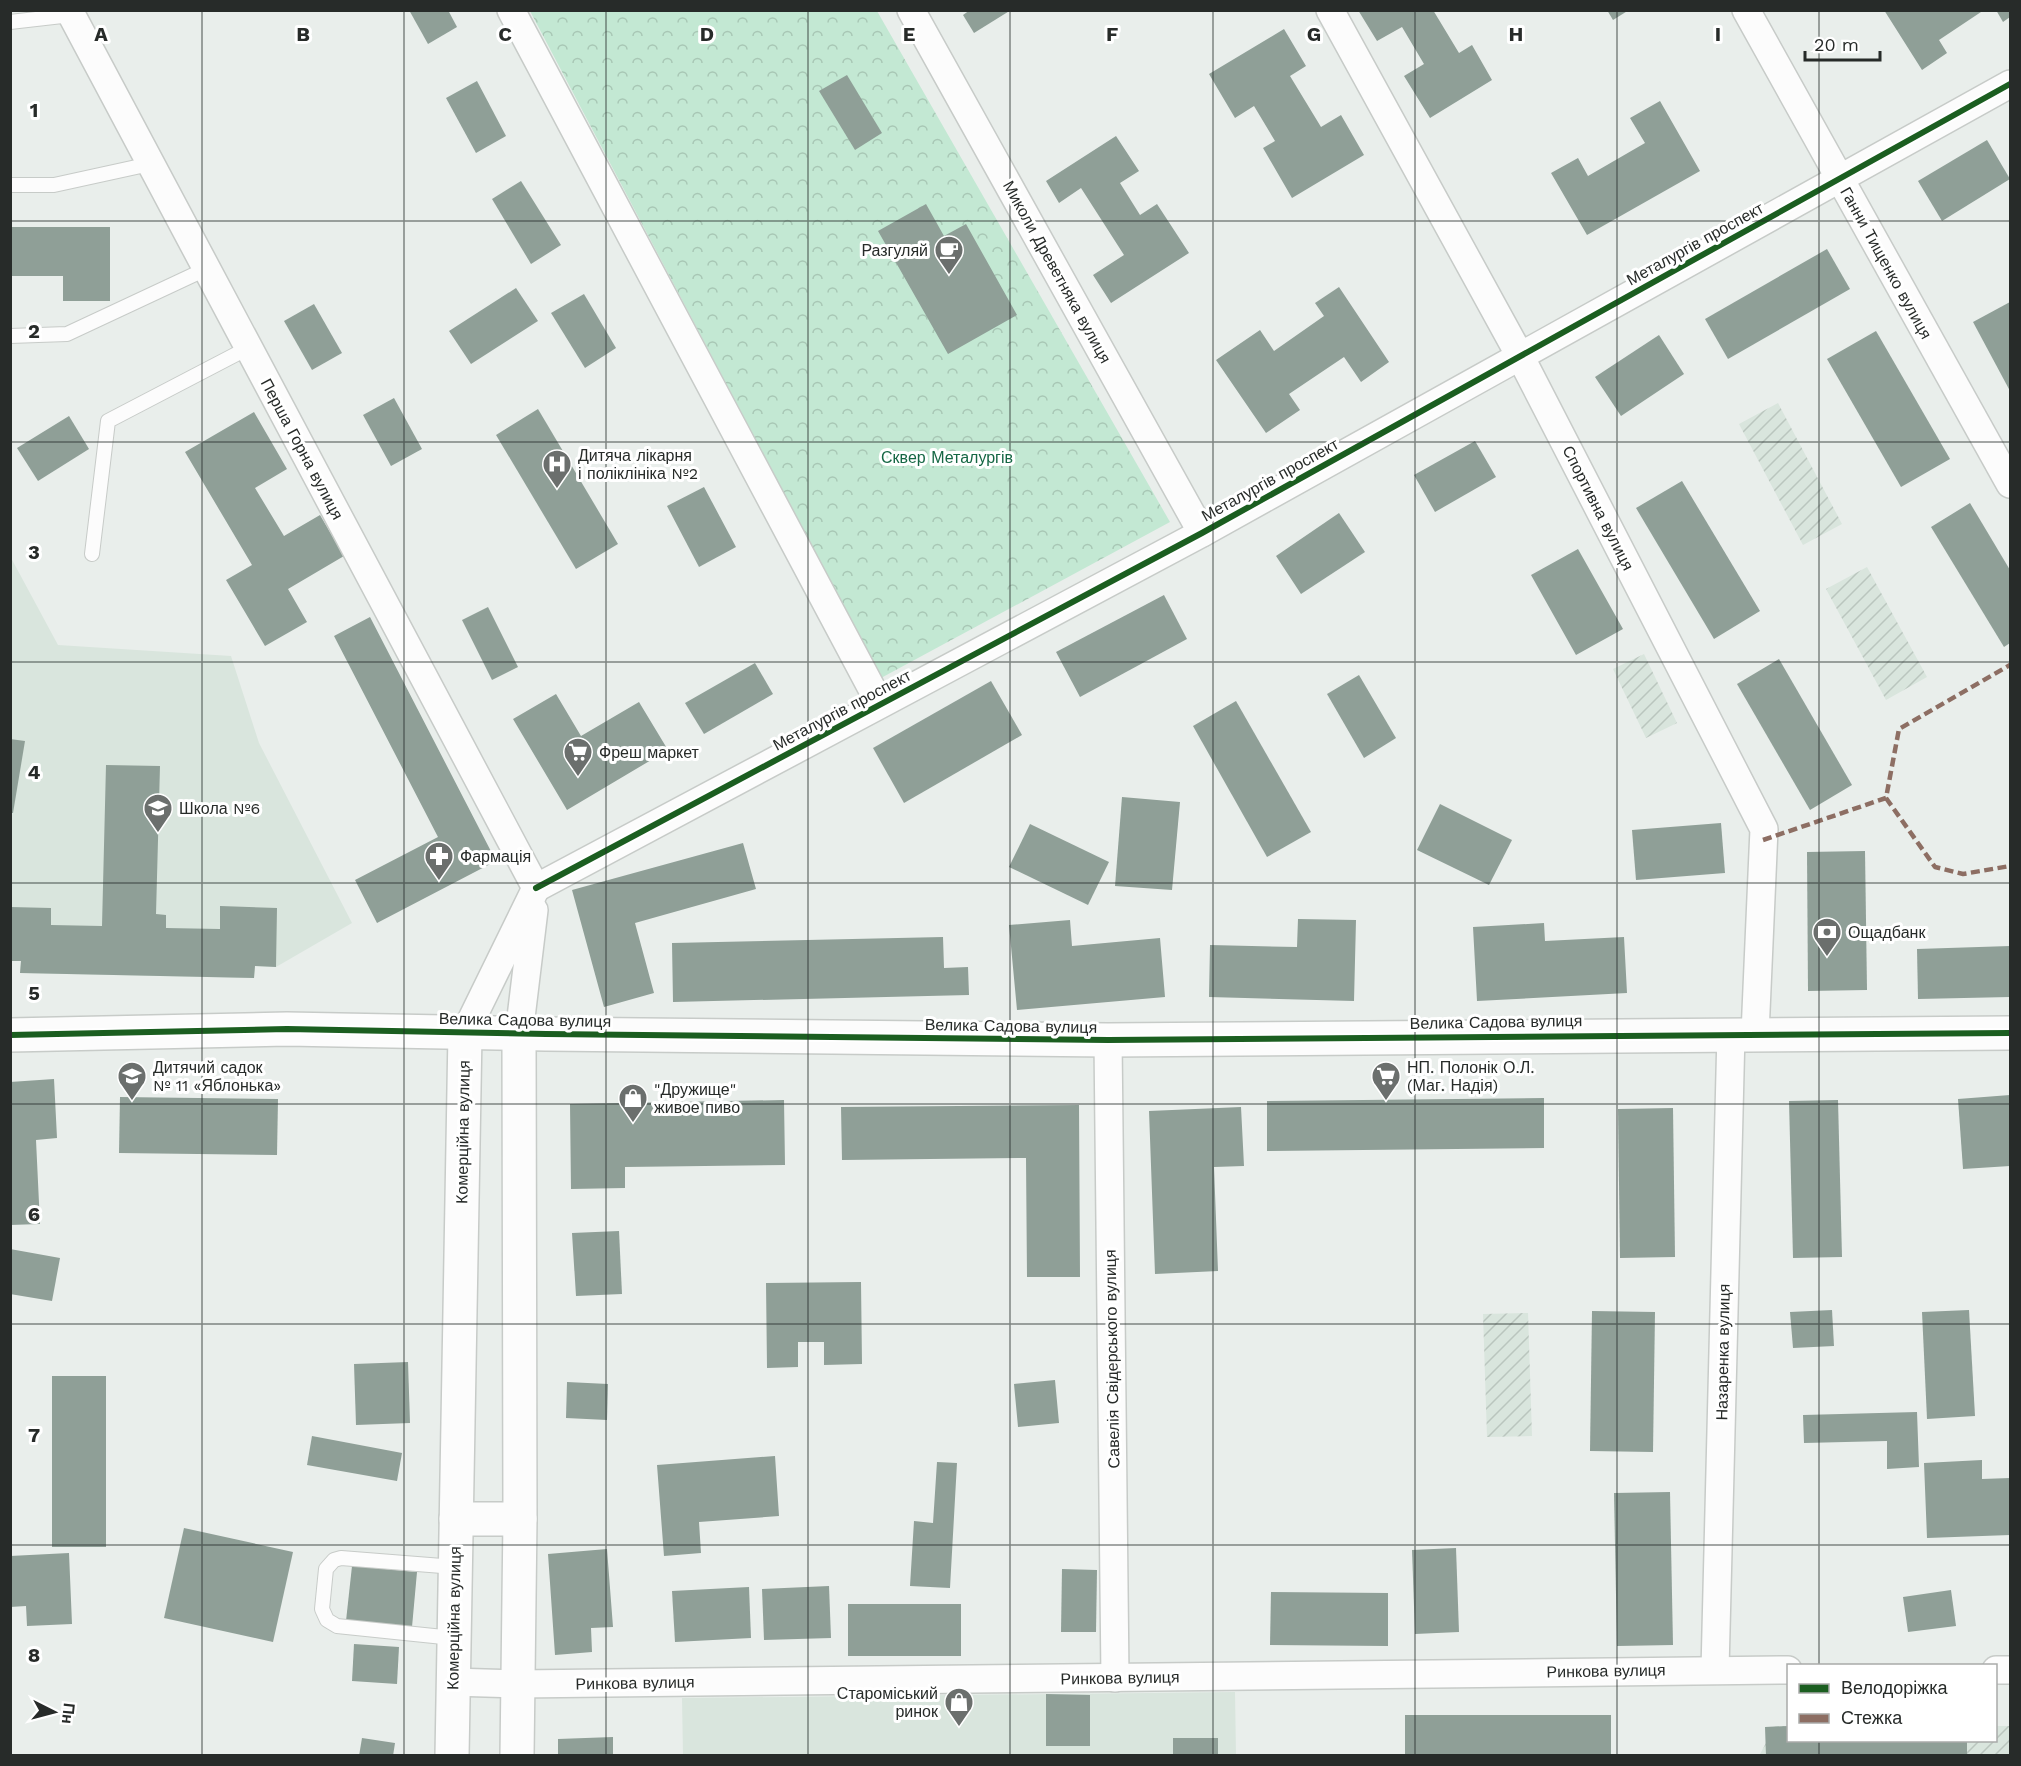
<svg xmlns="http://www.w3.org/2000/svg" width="2021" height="1766" viewBox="0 0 2021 1766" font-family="'Work Sans',sans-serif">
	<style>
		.built { fill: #d9e5dd }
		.industrial { fill: url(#industrial-furrows) }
		.park { fill: url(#park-crowns) }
		.building { fill: #8f9f97 }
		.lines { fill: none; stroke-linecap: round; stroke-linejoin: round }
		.lane-casing { stroke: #c7cbc8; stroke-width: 16 }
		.street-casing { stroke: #c7cbc8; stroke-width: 30 }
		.secondary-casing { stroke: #c7cbc8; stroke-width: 36 }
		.lane { stroke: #fcfcfc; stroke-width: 14 }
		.street { stroke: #fcfcfc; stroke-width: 27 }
		.secondary { stroke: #fcfcfc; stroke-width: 33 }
		.quiet { stroke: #8d6e63; stroke-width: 4.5; stroke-dasharray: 9 4.5; stroke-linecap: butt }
		.cycleway-casing { stroke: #fff; stroke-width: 10 }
		.cycleway { stroke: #1b5e20; stroke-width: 6 }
		.grid { fill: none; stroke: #272b29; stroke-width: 1.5; stroke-opacity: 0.55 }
		.labels { text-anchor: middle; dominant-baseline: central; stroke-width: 6; stroke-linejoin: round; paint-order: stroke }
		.street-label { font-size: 16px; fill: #272b29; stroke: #fff }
		.poi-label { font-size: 16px; fill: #272b29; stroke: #fff; text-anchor: start }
		.park-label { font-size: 16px; fill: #156744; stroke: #fff }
		.grid-label { font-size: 20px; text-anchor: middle; font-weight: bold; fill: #272b29; stroke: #fff; stroke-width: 6; stroke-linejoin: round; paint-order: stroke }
	</style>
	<defs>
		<pattern id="industrial-furrows" width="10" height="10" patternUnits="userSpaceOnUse" patternTransform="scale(1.5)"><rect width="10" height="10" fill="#d9e5dd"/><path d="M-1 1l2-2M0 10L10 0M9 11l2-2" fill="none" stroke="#bac5be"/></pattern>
		<pattern id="park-crowns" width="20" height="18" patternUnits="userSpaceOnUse" patternTransform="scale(1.5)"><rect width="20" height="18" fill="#c3e8d3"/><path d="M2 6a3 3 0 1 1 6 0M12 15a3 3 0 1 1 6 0" fill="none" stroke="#a8c7b5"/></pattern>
	</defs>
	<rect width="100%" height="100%" fill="#e9eeeb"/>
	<g class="built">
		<path d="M 10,556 L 58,645 L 231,656 L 259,743 L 352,923 L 276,967 L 255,966 L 254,978 L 20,973 L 21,961 L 10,961 Z"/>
		<path d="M 1235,1692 L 1236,1755 L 683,1755 L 682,1698 Z"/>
	</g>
	<g class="industrial">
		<path d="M 1778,403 L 1842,524 L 1803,545 L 1739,424 Z"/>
		<path d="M 1867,567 L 1927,677 L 1886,700 L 1826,589 Z"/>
		<path d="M 1644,654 L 1677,723 L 1646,738 L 1613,669 Z"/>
		<path d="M 1528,1313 L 1532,1436 L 1487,1437 L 1483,1314 Z"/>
		<path d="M 1775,1726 L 1788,1726 L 1788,1740 L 1996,1740 L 1996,1726 L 2010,1726 L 2010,1755 L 1759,1756 Z"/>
	</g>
	<path class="park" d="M 530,11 L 877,11 L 1170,522 L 881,678 Z"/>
	<g class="building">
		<path d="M 409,10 L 448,10 L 457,27 L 428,44 Z"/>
		<path d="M 970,10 L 1011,10 L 974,33 L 963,15 Z"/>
		<path d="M 1358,10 L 1433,10 L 1459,53 L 1472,45 L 1492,80 L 1430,118 L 1404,76 L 1424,64 L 1402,27 L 1377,41 Z"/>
		<path d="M 1607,10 L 1629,10 L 1613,20 Z"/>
		<path d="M 1884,10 L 1984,10 L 1939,40 L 1947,53 L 1922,70 Z"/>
		<path d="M 1996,10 L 2010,10 L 2010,17 L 2003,22 Z"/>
		<path d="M 1284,29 L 1306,66 L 1290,76 L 1321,127 L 1341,115 L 1364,155 L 1292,198 L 1263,148 L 1275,141 L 1254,106 L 1235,118 L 1209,74 Z"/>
		<path d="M 847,75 L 882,133 L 855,150 L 819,91 Z"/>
		<path d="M 477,81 L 506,136 L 476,153 L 446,98 Z"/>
		<path d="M 1660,101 L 1700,171 L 1587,235 L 1551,173 L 1578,158 L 1588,176 L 1645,143 L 1630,118 Z"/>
		<path d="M 1116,136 L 1139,171 L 1120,183 L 1140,215 L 1157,204 L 1189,253 L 1111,303 L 1093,275 L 1124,255 L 1081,188 L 1059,203 L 1046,181 Z"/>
		<path d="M 1987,140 L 2010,179 L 1942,221 L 1918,181 Z"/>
		<path d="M 521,181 L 561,245 L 531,264 L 492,199 Z"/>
		<path d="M 926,204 L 944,236 L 966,224 L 1017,315 L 948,354 L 878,231 Z"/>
		<path d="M 10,227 L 110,227 L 110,301 L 63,301 L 63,276 L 10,276 Z"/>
		<path d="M 1827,249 L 1850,289 L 1728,359 L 1705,319 Z"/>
		<path d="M 1339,287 L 1389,362 L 1361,382 L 1344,357 L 1289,394 L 1300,410 L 1266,433 L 1216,360 L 1260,330 L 1274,351 L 1324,316 L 1315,303 Z"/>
		<path d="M 516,288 L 538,321 L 471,364 L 449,331 Z"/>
		<path d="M 584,294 L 616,348 L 585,368 L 551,313 Z"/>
		<path d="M 2010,302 L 2010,391 L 1973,322 Z"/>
		<path d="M 314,304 L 342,353 L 312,370 L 284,321 Z"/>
		<path d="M 1876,331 L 1950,459 L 1901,487 L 1827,359 Z"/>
		<path d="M 1659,335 L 1684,374 L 1621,416 L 1595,377 Z"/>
		<path d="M 394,398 L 422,449 L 391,466 L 363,415 Z"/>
		<path d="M 538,409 L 618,544 L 576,569 L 496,435 Z"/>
		<path d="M 254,412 L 287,469 L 255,488 L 284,536 L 320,515 L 344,556 L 288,589 L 307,622 L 265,646 L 226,580 L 252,565 L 185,452 Z"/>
		<path d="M 69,416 L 89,449 L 38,481 L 17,448 Z"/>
		<path d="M 1475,441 L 1496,477 L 1435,512 L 1414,475 Z"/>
		<path d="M 1682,481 L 1760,611 L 1714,639 L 1636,508 Z"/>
		<path d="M 704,487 L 736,547 L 699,567 L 667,506 Z"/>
		<path d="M 1970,503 L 2010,570 L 2010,643 L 2004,647 L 1931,527 Z"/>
		<path d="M 1339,513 L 1365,552 L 1301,594 L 1276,556 Z"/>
		<path d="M 1578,549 L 1623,629 L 1576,655 L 1531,575 Z"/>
		<path d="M 1164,595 L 1187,639 L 1080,697 L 1056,652 Z"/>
		<path d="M 488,607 L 518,667 L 492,680 L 462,620 Z"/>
		<path d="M 370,617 L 496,861 L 377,923 L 355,880 L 438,837 L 334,636 Z"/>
		<path d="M 1779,659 L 1852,785 L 1810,810 L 1737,684 Z"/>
		<path d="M 755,663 L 773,694 L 704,734 L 685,703 Z"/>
		<path d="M 1359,675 L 1396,738 L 1364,758 L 1327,694 Z"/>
		<path d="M 991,681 L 1022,735 L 904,803 L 873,748 Z"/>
		<path d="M 556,694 L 581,736 L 639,702 L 668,750 L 567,810 L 513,719 Z"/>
		<path d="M 1236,701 L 1311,832 L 1267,857 L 1193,726 Z"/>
		<path d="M 10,739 L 25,741 L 13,813 L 10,813 Z"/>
		<path d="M 106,765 L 160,766 L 156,914 L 166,915 L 166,928 L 220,929 L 220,906 L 277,908 L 276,967 L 255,966 L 254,978 L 20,973 L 21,961 L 10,961 L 10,907 L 51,908 L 51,925 L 102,926 Z"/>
		<path d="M 1122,797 L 1180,802 L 1172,890 L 1115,886 Z"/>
		<path d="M 1440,804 L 1512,840 L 1489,885 L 1417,850 Z"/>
		<path d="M 1721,823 L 1725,873 L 1636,880 L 1632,830 Z"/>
		<path d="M 1030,824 L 1109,862 L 1088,905 L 1009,867 Z"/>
		<path d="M 743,843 L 756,889 L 635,923 L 654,993 L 604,1007 L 572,890 Z"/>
		<path d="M 1865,851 L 1867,990 L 1808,991 L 1807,852 Z"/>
		<path d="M 1298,919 L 1356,920 L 1354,1001 L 1209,997 L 1210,945 L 1297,947 Z"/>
		<path d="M 1070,920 L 1072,946 L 1160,938 L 1165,997 L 1017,1010 L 1009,925 Z"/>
		<path d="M 1544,923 L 1545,941 L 1624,937 L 1627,993 L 1477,1001 L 1473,927 Z"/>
		<path d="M 943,937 L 944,968 L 968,967 L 969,995 L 673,1002 L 672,943 Z"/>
		<path d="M 2010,946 L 2010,997 L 1918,999 L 1917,949 Z"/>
		<path d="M 54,1079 L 57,1138 L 36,1140 L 40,1224 L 10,1225 L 10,1082 Z"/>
		<path d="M 2010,1095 L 2010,1166 L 1963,1169 L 1958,1099 Z"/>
		<path d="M 120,1097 L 278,1099 L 277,1155 L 119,1153 Z"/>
		<path d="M 1544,1098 L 1544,1148 L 1267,1151 L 1267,1101 Z"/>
		<path d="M 784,1100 L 785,1165 L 625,1167 L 625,1188 L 571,1189 L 570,1104 Z"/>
		<path d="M 1838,1100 L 1842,1257 L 1793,1258 L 1789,1101 Z"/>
		<path d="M 1079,1105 L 1080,1277 L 1027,1277 L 1026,1158 L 842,1160 L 841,1107 Z"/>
		<path d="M 1241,1107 L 1244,1166 L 1214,1167 L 1218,1271 L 1155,1274 L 1149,1111 Z"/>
		<path d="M 1673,1108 L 1675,1257 L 1620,1258 L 1618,1109 Z"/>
		<path d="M 619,1231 L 622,1294 L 576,1296 L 572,1233 Z"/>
		<path d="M 10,1249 L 60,1258 L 52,1301 L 10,1294 Z"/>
		<path d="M 861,1282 L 862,1364 L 824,1365 L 824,1342 L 798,1342 L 798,1367 L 767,1368 L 766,1283 Z"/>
		<path d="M 1832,1310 L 1834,1346 L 1793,1348 L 1790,1312 Z"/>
		<path d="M 1969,1310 L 1975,1416 L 1927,1419 L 1922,1312 Z"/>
		<path d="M 1592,1311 L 1655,1312 L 1653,1452 L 1590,1451 Z"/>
		<path d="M 408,1362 L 410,1423 L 356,1425 L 354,1364 Z"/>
		<rect x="52" y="1376" width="54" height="171"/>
		<path d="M 1055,1380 L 1059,1423 L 1018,1427 L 1014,1384 Z"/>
		<path d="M 567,1382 L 608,1384 L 607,1420 L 566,1418 Z"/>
		<path d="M 1917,1412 L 1919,1467 L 1887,1469 L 1887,1441 L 1804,1443 L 1803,1415 Z"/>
		<path d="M 312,1436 L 402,1453 L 397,1481 L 307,1465 Z"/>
		<path d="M 775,1456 L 779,1516 L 699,1522 L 701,1553 L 664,1556 L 657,1465 Z"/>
		<path d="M 1982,1460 L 1982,1479 L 2010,1478 L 2010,1535 L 1927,1538 L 1924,1463 Z"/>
		<path d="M 937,1462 L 957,1463 L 950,1588 L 910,1586 L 914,1521 L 933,1523 Z"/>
		<path d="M 1670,1492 L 1673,1645 L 1617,1646 L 1614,1493 Z"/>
		<path d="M 184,1528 L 293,1552 L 273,1642 L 164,1618 Z"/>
		<path d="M 1456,1548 L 1459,1632 L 1415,1634 L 1412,1550 Z"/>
		<path d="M 607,1549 L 613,1627 L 591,1628 L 592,1652 L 555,1655 L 548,1554 Z"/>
		<path d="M 69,1553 L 72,1624 L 27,1626 L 26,1606 L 10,1607 L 10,1556 Z"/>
		<path d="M 352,1566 L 417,1572 L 412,1627 L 346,1621 Z"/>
		<path d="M 1062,1569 L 1097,1570 L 1096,1632 L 1061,1632 Z"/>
		<path d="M 829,1586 L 831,1638 L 764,1640 L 762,1589 Z"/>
		<path d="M 749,1587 L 751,1638 L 675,1642 L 672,1591 Z"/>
		<path d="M 1951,1590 L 1956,1626 L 1908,1632 L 1903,1597 Z"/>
		<path d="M 1271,1592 L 1388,1593 L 1388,1646 L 1270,1645 Z"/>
		<rect x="848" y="1604" width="113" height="52"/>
		<path d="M 354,1644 L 399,1647 L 397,1684 L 352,1681 Z"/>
		<path d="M 1046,1694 L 1090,1695 L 1090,1746 L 1046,1746 Z"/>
		<rect x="1405" y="1715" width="206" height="41"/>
		<path d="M 1788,1726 L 1788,1740 L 1967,1740 L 1967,1756 L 1766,1756 L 1765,1727 Z"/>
		<path d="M 613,1737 L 613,1756 L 558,1756 L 558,1739 Z"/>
		<path d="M 362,1738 L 395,1743 L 393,1756 L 359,1756 Z"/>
		<rect x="1173" y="1738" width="45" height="18"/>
	</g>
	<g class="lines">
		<g class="lane-casing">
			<g id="lane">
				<path d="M 10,22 L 71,15"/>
				<path d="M 10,185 L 54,185 L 150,164"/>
				<path d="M 10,336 L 67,334 L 206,269"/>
				<path d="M 92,554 L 108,421 L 248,348"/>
				<path d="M 453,1638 L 337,1626 L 327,1620 L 322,1609 L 326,1569 L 334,1560 L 341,1558 L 455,1567"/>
			</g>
		</g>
		<g class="street-casing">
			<g id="street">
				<path d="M 69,10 L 536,888"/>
				<path d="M 511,10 L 880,704"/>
				<path d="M 911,10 L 1202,533"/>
				<path d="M 1330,10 L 1520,356 L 1764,829 L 1755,1034"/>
				<path d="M 1746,10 L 2010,484"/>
				<path d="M 536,888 L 1202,533 L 2010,84"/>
				<path d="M 465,1033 L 536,888"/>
				<path d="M 519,1034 L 534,910"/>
				<path d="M 1108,1040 L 1115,1678"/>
				<path d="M 1715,1670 L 1731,1033"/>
				<path d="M 1996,1670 L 2010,1670"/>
				<path d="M 452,1682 L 517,1684 L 1788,1670"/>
			</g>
		</g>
		<g class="secondary-casing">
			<g id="secondary">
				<path d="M 10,1035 L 287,1029 L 546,1034 L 1108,1040 L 2010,1033"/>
				<path d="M 456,1519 L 520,1519"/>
				<path d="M 452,1756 L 465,1033"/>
				<path d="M 517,1756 L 520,1519 L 519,1034"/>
			</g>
		</g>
		<use href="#lane" class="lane"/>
		<use href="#street" class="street"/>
		<use href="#secondary" class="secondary"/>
		<g class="quiet">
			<path d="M 1886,798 L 1935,867 L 1963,874 L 2010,866"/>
			<path d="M 1763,840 L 1886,798 L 1899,729 L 2010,665"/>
		</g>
		<g class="cycleway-casing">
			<g id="cycleway">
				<path d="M 536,888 L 1202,533 L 2010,84"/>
				<path d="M 10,1035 L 287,1029 L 546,1034 L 1108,1040 L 2010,1033"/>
			</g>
		</g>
		<use href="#cycleway" class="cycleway"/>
	</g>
	<path class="grid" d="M 202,10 L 202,1756M 404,10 L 404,1756M 606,10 L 606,1756M 808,10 L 808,1756M 1010,10 L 1010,1756M 1213,10 L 1213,1756M 1415,10 L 1415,1756M 1617,10 L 1617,1756M 1819,10 L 1819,1666M 10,221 L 2010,221M 10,442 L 2010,442M 10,662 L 2010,662M 10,883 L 2010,883M 10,1104 L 2010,1104M 10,1324 L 2010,1324M 10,1545 L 2010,1545M 1819,1740 L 1819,1756"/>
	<defs>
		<g id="cafe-pin" transform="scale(1.5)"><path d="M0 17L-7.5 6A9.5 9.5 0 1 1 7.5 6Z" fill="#6b6f6d" stroke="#fff"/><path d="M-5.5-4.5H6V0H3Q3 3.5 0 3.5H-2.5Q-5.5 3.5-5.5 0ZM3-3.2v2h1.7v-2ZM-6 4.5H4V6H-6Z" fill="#fff"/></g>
		<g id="hospital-pin" transform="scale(1.5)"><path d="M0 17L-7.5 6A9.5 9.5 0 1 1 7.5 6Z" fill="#6b6f6d" stroke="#fff"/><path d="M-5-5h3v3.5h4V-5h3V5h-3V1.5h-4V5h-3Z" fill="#fff"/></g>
		<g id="supermarket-pin" transform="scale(1.5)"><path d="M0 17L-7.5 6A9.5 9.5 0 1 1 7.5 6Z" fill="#6b6f6d" stroke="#fff"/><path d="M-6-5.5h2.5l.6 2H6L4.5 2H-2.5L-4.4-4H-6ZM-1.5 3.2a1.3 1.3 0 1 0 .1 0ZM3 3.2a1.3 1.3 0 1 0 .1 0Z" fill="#fff"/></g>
		<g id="school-pin" transform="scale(1.5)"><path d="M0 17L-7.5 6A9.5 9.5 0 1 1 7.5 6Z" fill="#6b6f6d" stroke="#fff"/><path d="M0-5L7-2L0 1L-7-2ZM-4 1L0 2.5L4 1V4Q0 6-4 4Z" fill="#fff"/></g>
		<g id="pharmacy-pin" transform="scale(1.5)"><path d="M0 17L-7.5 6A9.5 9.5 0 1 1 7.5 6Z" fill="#6b6f6d" stroke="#fff"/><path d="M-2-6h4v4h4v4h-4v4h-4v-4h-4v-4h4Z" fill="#fff"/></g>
		<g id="bank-pin" transform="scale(1.5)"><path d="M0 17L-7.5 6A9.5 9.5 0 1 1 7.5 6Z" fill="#6b6f6d" stroke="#fff"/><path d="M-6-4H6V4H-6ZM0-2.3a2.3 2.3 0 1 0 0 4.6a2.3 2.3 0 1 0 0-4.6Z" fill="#fff"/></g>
		<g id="shop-pin" transform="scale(1.5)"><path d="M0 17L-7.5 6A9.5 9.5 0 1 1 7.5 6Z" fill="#6b6f6d" stroke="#fff"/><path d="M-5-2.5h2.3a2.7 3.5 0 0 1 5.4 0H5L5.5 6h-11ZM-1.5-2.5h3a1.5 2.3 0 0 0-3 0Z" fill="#fff"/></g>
	</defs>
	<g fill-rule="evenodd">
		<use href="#cafe-pin" x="949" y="250"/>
		<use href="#hospital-pin" x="557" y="464"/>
		<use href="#supermarket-pin" x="578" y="752"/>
		<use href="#school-pin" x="158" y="808"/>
		<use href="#pharmacy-pin" x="439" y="856"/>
		<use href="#bank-pin" x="1827" y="932"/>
		<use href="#school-pin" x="132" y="1076"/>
		<use href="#supermarket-pin" x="1386" y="1076"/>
		<use href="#shop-pin" x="633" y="1098"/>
		<use href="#shop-pin" x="959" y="1702"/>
	</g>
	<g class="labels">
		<g class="street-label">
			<text transform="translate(1695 244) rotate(-29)">Металургів проспект</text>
			<text transform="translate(1886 263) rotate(61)">Ганни Тищенко вулиця</text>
			<text transform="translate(1057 272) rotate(61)">Миколи Древетняка вулиця</text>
			<text transform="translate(302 449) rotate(62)">Перша Горна вулиця</text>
			<text transform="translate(1270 480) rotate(-29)">Металургів проспект</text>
			<text transform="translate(1598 508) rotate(63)">Спортивна вулиця</text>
			<text transform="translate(842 710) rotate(-28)">Металургів проспект</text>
			<text transform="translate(525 1020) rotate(1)">Велика Садова вулиця</text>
			<text transform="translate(1496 1022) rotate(-1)">Велика Садова вулиця</text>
			<text transform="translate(1011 1026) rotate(1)">Велика Садова вулиця</text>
			<text transform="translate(463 1132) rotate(-89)">Комерційна вулиця</text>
			<text transform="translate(1723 1352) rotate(-89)">Назаренка вулиця</text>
			<text transform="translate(1112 1359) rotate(-91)">Савелія Свідерського вулиця</text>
			<text transform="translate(454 1618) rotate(-89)">Комерційна вулиця</text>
			<text transform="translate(1606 1671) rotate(-1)">Ринкова вулиця</text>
			<text transform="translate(1120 1678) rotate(-1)">Ринкова вулиця</text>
			<text transform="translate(635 1683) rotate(-1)">Ринкова вулиця</text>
		</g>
		<g class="poi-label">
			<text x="928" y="250" text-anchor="end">Разгуляй</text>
			<text x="578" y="455">Дитяча лікарня<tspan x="578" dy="18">і поліклініка №2</tspan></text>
			<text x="599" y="752">Фреш маркет</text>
			<text x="179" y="808">Школа №6</text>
			<text x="460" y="856">Фармація</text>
			<text x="1848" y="932">Ощадбанк</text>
			<text x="153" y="1067">Дитячий садок<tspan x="153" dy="18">№ 11 «Яблонька»</tspan></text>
			<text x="1407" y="1067">НП. Полонік О.Л.<tspan x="1407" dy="18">(Маг. Надія)</tspan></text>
			<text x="654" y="1089">"Дружище"<tspan x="654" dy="18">живое пиво</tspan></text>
			<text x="938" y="1693" text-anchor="end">Староміський<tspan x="938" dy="18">ринок</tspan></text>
		</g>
		<g class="park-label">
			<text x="947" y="457">Сквер Металургів</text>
		</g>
	</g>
	<g class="grid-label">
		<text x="101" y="41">A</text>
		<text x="303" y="41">B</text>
		<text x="505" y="41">C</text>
		<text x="707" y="41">D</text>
		<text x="909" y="41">E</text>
		<text x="1112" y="41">F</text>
		<text x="1314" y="41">G</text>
		<text x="1516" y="41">H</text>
		<text x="1718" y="41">I</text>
		<text x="34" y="117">1</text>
		<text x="34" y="338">2</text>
		<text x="34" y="559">3</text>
		<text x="34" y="779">4</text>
		<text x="34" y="1000">5</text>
		<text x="34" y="1221">6</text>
		<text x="34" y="1442">7</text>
		<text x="34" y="1662">8</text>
	</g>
	<rect width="2021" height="1766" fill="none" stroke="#272b29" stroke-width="24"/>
	<rect x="1787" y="1664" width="210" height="78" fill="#ffffff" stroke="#a9aaa9" stroke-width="1.5"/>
	<rect x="1799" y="1684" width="30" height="9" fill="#1b5e20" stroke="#a9aaa9" stroke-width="1.5"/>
	<text x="1841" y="1694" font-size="18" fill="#272b29">Велодоріжка</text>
	<rect x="1799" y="1714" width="30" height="9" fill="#8d6e63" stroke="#a9aaa9" stroke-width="1.5"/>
	<text x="1841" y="1724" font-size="18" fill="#272b29">Стежка</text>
	<g transform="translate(54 1712) rotate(96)" stroke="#ffffff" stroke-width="4.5" paint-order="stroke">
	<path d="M0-4.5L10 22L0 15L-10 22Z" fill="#272b29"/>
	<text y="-9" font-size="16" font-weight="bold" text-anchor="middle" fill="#272b29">Пн</text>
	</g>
	<path d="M1805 51v9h75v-9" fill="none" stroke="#272b29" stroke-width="3"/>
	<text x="1814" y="51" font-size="18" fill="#272b29" stroke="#ffffff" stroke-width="4.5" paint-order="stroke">20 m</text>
</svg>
